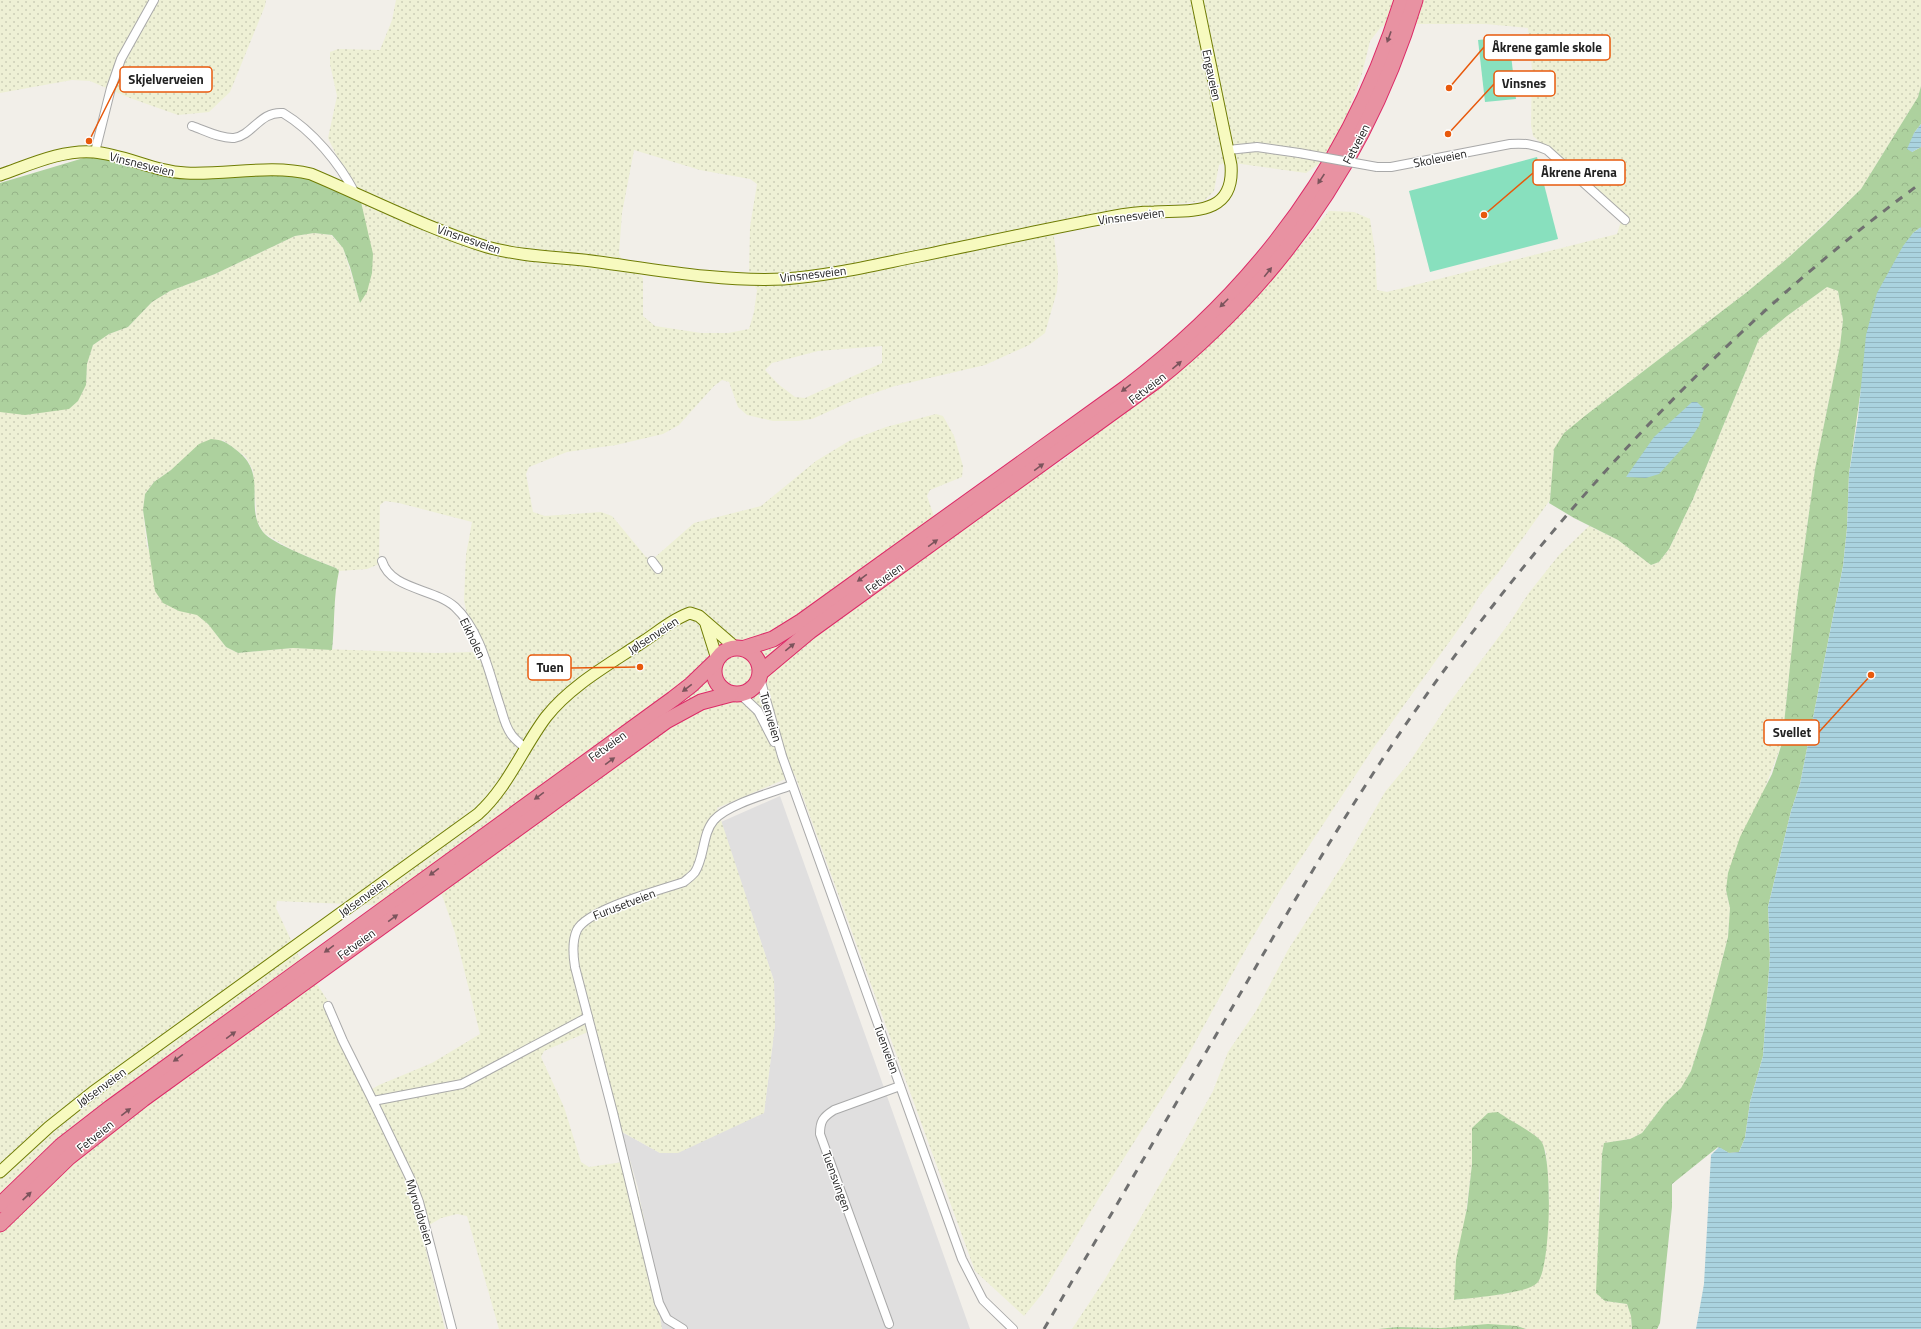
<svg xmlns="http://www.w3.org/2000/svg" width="1921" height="1329" viewBox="0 0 1921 1329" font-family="'Titillium Web',sans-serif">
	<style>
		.residential { fill: #e0dfdf }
		.farmland { fill: url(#farmland-dots); fill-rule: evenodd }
		.forest { fill: url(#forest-crowns) }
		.pitch { fill: #88e0be }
		.water { fill: url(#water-rules) }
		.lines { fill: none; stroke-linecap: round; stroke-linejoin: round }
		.street-casing { stroke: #a9a9a9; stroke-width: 10 }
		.secondary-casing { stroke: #707d05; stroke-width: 13 }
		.highway-casing { stroke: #dc2a67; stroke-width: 17 }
		.street { stroke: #fff; stroke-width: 8 }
		.secondary { stroke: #f7fabf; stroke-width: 11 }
		.highway { stroke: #e892a2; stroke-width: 15 }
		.rail { stroke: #707070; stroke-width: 3; stroke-dasharray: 8 8; stroke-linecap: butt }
		.street-bridge-casing { stroke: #a9a9a9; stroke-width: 10; stroke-linecap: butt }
		.street-bridge { stroke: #fff; stroke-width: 8 }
		.oneway { fill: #7b545c }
		.labels { text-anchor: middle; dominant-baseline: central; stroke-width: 3; stroke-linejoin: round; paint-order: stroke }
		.street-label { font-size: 12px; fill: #222; stroke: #fff }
		.leader { fill: none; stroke: #e8590c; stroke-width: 1.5 }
		.callout-dot { fill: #e8590c; stroke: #fff; stroke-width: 1.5 }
		.callout { fill: #fff; stroke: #e8590c; stroke-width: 1.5 }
		.callout-label { font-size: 13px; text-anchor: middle; font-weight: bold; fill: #222 }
	</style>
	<defs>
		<pattern id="farmland-dots" width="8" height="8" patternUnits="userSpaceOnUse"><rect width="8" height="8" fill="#eef0d5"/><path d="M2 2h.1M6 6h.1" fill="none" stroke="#ccceb7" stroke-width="1.8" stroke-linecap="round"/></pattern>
		<pattern id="forest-crowns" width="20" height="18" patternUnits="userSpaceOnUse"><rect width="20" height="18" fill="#add19e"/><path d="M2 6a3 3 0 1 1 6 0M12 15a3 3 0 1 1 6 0" fill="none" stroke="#95b388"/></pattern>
		<pattern id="water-rules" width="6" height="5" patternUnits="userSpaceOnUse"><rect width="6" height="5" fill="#aad3df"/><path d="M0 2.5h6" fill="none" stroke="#92b5bf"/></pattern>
	</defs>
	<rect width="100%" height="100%" fill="#f2efe9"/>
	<path class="residential" d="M 780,796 L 970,1329 L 662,1329 L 638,1188 L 622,1132 L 660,1153 L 764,1113 L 775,1025 L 774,981 L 721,822 Z"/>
	<g class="farmland">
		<path d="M 0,0 L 266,0 L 265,6 L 230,92 L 209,112 L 178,115 L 130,98 L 90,81 L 72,80 L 0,93 Z"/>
		<path d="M 396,0 L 1921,0 L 1921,86 L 1918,97 L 1861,189 L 1789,257 L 1747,292 L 1586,415 L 1554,449 L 1550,500 L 1498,573 L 1480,595 L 1465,620 L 1372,750 L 1282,887 L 1247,947 L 1185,1061 L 1099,1198 L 1042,1294 L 1024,1316 L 975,1271 L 795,775 L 717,808 L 774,981 L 775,1025 L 764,1113 L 678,1153 L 660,1153 L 622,1132 L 593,1036 L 588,1032 L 544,1051 L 541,1057 L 564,1107 L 581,1162 L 589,1167 L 630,1161 L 644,1218 L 662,1329 L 499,1329 L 467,1216 L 457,1214 L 441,1218 L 421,1230 L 445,1329 L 0,1329 L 0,412 L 86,385 L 87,364 L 93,345 L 109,334 L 128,327 L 152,302 L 170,291 L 215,274 L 295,236 L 314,233 L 331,235 L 343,248 L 360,302 L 355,193 L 328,138 L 337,96 L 330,64 L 330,52 L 338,49 L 380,50 L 392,20 ZM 1388,24 L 1486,24 L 1528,28 L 1532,69 L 1531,125 L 1533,136 L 1623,215 L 1617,234 L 1387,292 L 1377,290 L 1375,251 L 1370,219 L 1354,212 L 1329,211 L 1277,274 L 1249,300 L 1224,330 L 1194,357 L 1135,405 L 1097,432 L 1065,459 L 941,537 L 927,496 L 930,490 L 962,477 L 963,466 L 954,436 L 943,416 L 936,414 L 886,427 L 849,441 L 816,461 L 761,506 L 694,523 L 653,559 L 646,557 L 612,516 L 601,512 L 545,516 L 533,512 L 526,474 L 529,467 L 567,452 L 616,445 L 663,434 L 679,425 L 714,386 L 722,380 L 729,382 L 738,407 L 747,415 L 773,421 L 798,421 L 812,419 L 854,400 L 895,386 L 985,365 L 1029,345 L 1045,333 L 1057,291 L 1058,272 L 1054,237 L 1058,223 L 1110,210 L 1204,201 L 1214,191 L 1219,165 L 1227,162 L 1306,173 L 1319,164 L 1343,127 L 1362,74 L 1370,41 L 1381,27 ZM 634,150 L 700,170 L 750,179 L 757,184 L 750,227 L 749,275 L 757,290 L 754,312 L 749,329 L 728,333 L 701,333 L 655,326 L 643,316 L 643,278 L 637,272 L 624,265 L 619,253 L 622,213 ZM 882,346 L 882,363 L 805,398 L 795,397 L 778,384 L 765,370 L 772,363 L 818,351 ZM 223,440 L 246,457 L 253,470 L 257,521 L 264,533 L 294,551 L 336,568 L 339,571 L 367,569 L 379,564 L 380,505 L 385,501 L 399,503 L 472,522 L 466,555 L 464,600 L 474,652 L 436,653 L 293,648 L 238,653 L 226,647 L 208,624 L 197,614 L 147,547 L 143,510 L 145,494 L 154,482 L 171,470 ZM 438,894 L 442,895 L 455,933 L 480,1034 L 432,1063 L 379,1085 L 367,1092 L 335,1012 L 297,953 L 276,908 L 277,901 L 370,905 L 414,903 Z"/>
		<path d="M 1827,287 L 1838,291 L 1843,320 L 1840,346 L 1815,469 L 1796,608 L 1782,743 L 1726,890 L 1730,908 L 1728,937 L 1705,1027 L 1691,1071 L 1681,1088 L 1665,1103 L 1642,1133 L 1630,1139 L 1605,1143 L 1602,1154 L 1599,1199 L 1605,1301 L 1627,1304 L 1631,1316 L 1632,1329 L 1526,1329 L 1517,1326 L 1441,1328 L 1397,1327 L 1378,1329 L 1072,1329 L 1105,1279 L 1189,1134 L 1213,1091 L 1228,1052 L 1256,1011 L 1288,950 L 1348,856 L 1385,792 L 1408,764 L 1447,706 L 1510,622 L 1528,594 L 1559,555 L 1589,526 L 1618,540 L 1651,565 L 1659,562 L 1669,549 L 1693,499 L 1759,339 L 1787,316 ZM 1498,1113 L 1540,1140 L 1546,1152 L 1549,1194 L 1546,1244 L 1510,1293 L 1455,1300 L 1472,1164 L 1472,1128 Z"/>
	</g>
	<g class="forest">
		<path d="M 1921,86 L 1921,124 L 1914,133 L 1912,152 L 1921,147 L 1921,227 L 1913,233 L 1861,388 L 1849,474 L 1847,528 L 1843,566 L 1800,784 L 1791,811 L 1768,907 L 1770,955 L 1763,1056 L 1750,1102 L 1745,1138 L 1739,1152 L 1729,1153 L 1718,1147 L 1672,1184 L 1672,1207 L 1660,1323 L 1657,1329 L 1632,1329 L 1631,1316 L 1627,1304 L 1605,1301 L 1596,1293 L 1602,1154 L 1604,1143 L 1630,1139 L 1642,1133 L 1665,1103 L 1681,1088 L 1691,1071 L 1705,1027 L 1728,937 L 1730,908 L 1726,890 L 1728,873 L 1740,837 L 1772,774 L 1782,743 L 1796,608 L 1815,469 L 1840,346 L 1843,320 L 1838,291 L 1827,287 L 1787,316 L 1759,339 L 1693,499 L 1669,549 L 1659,562 L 1651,565 L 1618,540 L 1574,518 L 1549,503 L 1550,500 L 1554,449 L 1564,433 L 1586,415 L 1747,292 L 1789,257 L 1825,224 L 1861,189 L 1918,97 Z"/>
		<path d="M 123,154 L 185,174 L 304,175 L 355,193 L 361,202 L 373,254 L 372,273 L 367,292 L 360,303 L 350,267 L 343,248 L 332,235 L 314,233 L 295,236 L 215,274 L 170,291 L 152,302 L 128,327 L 109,334 L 93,345 L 87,364 L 86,385 L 78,401 L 69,409 L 25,415 L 0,412 L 0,183 L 87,157 Z"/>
		<path d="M 211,439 C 223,440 226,442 235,449 C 270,474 243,505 263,532 C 272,544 321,562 336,568 L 339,571 C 333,598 335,624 332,650 L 293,648 L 238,653 L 226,647 L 208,624 L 197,615 L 179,611 L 163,603 L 155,591 L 143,510 L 145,494 L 154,482 L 171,470 L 199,444 Z"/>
		<path d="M 1498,1112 C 1507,1119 1535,1133 1541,1141 C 1553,1157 1551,1270 1537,1283 C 1527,1294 1471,1298 1454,1300 L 1456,1260 L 1467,1208 L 1472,1164 L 1472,1128 L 1488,1113 Z"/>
		<path d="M 1488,1324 L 1517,1326 L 1526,1329 L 1378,1329 L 1397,1327 L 1441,1328 Z"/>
	</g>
	<g class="pitch">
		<path d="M 1509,37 L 1516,99 L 1485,102 L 1478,40 Z"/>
		<path d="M 1537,157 L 1558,239 L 1430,272 L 1409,191 Z"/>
	</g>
	<g class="water">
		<path d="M 1921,124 L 1921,147 L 1912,152 L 1907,149 L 1914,133 Z"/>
		<path d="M 1921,227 L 1921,1329 L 1696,1329 L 1704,1284 L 1711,1155 L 1719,1147 L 1729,1153 L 1739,1152 L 1745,1138 L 1750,1102 L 1763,1056 L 1770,955 L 1768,907 L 1791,811 L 1800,784 L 1843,566 L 1847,528 L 1849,474 L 1858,417 L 1866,335 L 1877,293 L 1903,246 L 1913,233 Z"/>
		<path d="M 1692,402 L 1697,402 L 1704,409 L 1699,426 L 1689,441 L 1659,474 L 1646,478 L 1626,477 L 1654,437 Z"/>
	</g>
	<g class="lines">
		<g class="street-casing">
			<g id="street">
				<path d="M 192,126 C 204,130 221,139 234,138 C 253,135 260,111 283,113 C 313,131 339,163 355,193"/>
				<path d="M 1228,150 L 1257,147 L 1299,153"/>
				<path d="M 95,152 L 111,88 L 121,59 L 154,0"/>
				<path d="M 1377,167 L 1391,167 L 1510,144 C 1524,143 1534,144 1547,150 L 1625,220"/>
				<path d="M 382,561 C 391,590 434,588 455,607 C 481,631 489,673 500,706 C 503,715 505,726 511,734 C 515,740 521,744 526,749"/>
				<path d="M 652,561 L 658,569"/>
				<path d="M 760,678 L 782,756 L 962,1259 L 983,1300 L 1013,1329"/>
				<path d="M 740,694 L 758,711 L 774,742"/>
				<path d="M 328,1006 L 343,1041 L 373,1101 L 462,1084 L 588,1017"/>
				<path d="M 373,1101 L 410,1178 L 419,1202 L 452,1329"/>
				<path d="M 889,1324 L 820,1134 C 820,1121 823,1117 834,1110 L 900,1086"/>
				<path d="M 683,1329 L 667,1319 L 659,1303 L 613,1113 L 575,967 C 573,955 572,941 577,930 C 588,909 660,890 684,882 C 687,879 692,876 695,872 C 705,856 702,834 714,820 C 728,804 771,793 792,785"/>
			</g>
		</g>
		<g class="secondary-casing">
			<g id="secondary">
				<path d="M 0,175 C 29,165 63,149 94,152 C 126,155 155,172 186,173 C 229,175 269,164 311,174 C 368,198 428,229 487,247 C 523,257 562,257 599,262 C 657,270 724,282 784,279 C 829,276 874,265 919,256 C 982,243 1046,229 1110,217 C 1125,214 1139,212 1154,212 C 1190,210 1235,217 1231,165 L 1197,0"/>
				<path d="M 706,624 L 717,659"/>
				<path d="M 0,1172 L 49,1127 L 93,1092 L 478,814 C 508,787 522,749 546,717 C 571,685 610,664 644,641 C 658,632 674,618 690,613 L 699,616 L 736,648"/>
			</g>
		</g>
		<g class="highway-casing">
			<g id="highway">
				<circle cx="737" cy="671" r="23"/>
				<path d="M 745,648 L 773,639 L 802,621 L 1126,388 C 1259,287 1353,160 1402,0"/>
				<path d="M 761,672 L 810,631 L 1157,380 C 1281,280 1369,153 1415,0"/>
				<path d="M 0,1205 L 61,1146 L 110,1108 L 673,699 L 691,685 L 716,661"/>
				<path d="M 0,1224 L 69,1157 L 143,1099 L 666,721 L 701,702 L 731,694"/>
			</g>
		</g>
		<use href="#street" class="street"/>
		<use href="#secondary" class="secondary"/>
		<use href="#highway" class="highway"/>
		<path class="rail" d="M 1044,1329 C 1108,1220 1172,1110 1236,1001 C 1290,908 1344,815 1404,727 C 1545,522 1721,330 1921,183"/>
		<g class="street-bridge-casing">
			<path id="street-bridge" d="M 1299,153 L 1377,167"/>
		</g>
		<use href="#street-bridge" class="street-bridge"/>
	</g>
	<defs><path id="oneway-solid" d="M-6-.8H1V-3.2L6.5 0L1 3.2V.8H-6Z"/></defs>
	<g class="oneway">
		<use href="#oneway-solid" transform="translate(1389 37) rotate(110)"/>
		<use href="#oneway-solid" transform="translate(1321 179) rotate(124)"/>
		<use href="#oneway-solid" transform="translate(1268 272) rotate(-51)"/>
		<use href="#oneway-solid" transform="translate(1224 303) rotate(135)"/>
		<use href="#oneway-solid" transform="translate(1177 365) rotate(-40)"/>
		<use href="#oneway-solid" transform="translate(1126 388) rotate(143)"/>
		<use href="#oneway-solid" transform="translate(1039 467) rotate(-36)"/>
		<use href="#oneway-solid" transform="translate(933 543) rotate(-36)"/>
		<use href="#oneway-solid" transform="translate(862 578) rotate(144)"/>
		<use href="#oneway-solid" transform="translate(790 647) rotate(-39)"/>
		<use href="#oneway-solid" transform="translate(687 688) rotate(143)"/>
		<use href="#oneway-solid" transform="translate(610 761) rotate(-36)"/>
		<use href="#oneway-solid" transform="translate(539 796) rotate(144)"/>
		<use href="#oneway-solid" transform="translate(434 872) rotate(144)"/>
		<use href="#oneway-solid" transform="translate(393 918) rotate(-36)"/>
		<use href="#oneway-solid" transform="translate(329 949) rotate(144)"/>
		<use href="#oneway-solid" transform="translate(231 1035) rotate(-36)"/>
		<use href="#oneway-solid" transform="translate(178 1058) rotate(144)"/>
		<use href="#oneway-solid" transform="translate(126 1112) rotate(-38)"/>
		<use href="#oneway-solid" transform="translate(27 1196) rotate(-43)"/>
	</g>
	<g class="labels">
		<g class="street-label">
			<text transform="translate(1212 75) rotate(78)">Engaveien</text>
			<text transform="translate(1356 144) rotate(-62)">Fetveien</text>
			<text transform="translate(1440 158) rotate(-11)">Skoleveien</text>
			<text transform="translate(142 164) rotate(14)">Vinsnesveien</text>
			<text transform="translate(1131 216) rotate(-7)">Vinsnesveien</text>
			<text transform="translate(469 239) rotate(19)">Vinsnesveien</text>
			<text transform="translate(813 274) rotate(-7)">Vinsnesveien</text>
			<text transform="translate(1147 388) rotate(-38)">Fetveien</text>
			<text transform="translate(884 578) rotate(-36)">Fetveien</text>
			<text transform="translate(653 635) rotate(-33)">Jølsenveien</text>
			<text transform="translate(473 638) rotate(64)">Eikholen</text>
			<text transform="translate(771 717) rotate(74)">Tuenveien</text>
			<text transform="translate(607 746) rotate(-36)">Fetveien</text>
			<text transform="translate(363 897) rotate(-36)">Jølsenveien</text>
			<text transform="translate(624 904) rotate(-21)">Furusetveien</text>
			<text transform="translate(356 944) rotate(-36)">Fetveien</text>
			<text transform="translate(887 1049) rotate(70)">Tuenveien</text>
			<text transform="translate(101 1087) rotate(-36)">Jølsenveien</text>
			<text transform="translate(95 1136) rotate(-39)">Fetveien</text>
			<text transform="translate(837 1181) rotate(70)">Tuensvingen</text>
			<text transform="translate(420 1212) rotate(73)">Myrvoldveien</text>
		</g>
	</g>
	<path class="leader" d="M1449 88L1484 47M89 141L120 79M1448 134L1494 84M1484 215L1533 173M640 667L571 668M1871 675L1819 732"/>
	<g class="callout-dot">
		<circle cx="1449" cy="88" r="4"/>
		<circle cx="89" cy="141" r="4"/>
		<circle cx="1448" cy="134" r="4"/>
		<circle cx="1484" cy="215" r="4"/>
		<circle cx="640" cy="667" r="4"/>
		<circle cx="1871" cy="675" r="4"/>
	</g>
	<g class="callout">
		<rect x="1484" y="35" width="126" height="25" rx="4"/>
		<rect x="120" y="67" width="92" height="25" rx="4"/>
		<rect x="1494" y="71" width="61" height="25" rx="4"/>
		<rect x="1533" y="160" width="92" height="25" rx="4"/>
		<rect x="528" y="655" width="43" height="25" rx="4"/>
		<rect x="1764" y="720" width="55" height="25" rx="4"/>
	</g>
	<g class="callout-label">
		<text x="1547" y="52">Åkrene gamle skole</text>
		<text x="166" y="84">Skjelverveien</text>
		<text x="1524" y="88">Vinsnes</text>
		<text x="1579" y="177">Åkrene Arena</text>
		<text x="550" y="672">Tuen</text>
		<text x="1792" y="737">Svellet</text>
	</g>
</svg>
